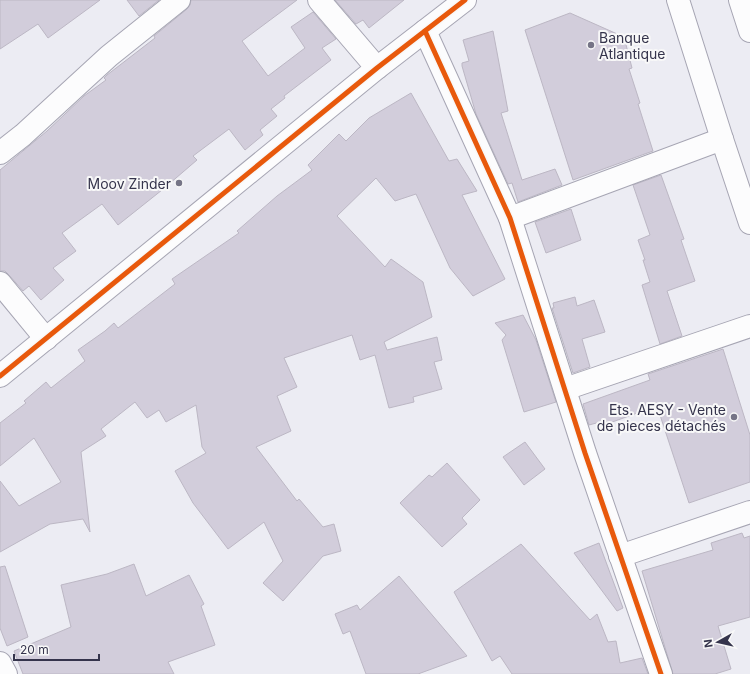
<svg xmlns="http://www.w3.org/2000/svg" width="750" height="674" viewBox="0 0 750 674" font-family="Inter,sans-serif">
	<style>
		.building { fill: #d2cddb; stroke: #bcb7c4 }
		.lines { fill: none; stroke-linecap: round; stroke-linejoin: round }
		.minor-casing { stroke: #a6a5b3; stroke-width: 24 }
		.minor { stroke: #fcfcfd; stroke-width: 22 }
		.cycleway-casing { stroke: #f8f8f8; stroke-width: 8 }
		.cycleway { stroke: #e8590c; stroke-width: 5 }
		.poi-dot { fill: #757486; stroke: #f8f8f8; stroke-width: 1.5 }
		.labels { text-anchor: middle; dominant-baseline: central; stroke-width: 4; stroke-linejoin: round; paint-order: stroke }
		.poi-label { font-size: 14px; fill: #35344c; stroke: #f8f8f8; text-anchor: end }
	</style>
	<rect width="100%" height="100%" fill="#ececf3"/>
	<g class="building">
		<path d="M 0,0 L 100,0 L 48,38 L 38,24 L 0,49 Z"/>
		<path d="M 127,0 L 159,0 L 139,16 Z"/>
		<path d="M 191,0 L 297,0 L 242,41 L 268,76 L 305,48 L 291,27 L 313,12 L 336,39 L 322,48 L 331,60 L 284,96 L 285,98 L 271,109 L 277,116 L 260,130 L 263,135 L 245,150 L 229,129 L 193,156 L 197,160 L 162,190 L 118,225 L 102,204 L 62,233 L 76,251 L 53,268 L 64,280 L 41,300 L 29,286 L 23,291 L 9,275 L 5,271 L 0,271 L 0,170 L 47,131 L 84,96 L 106,80 L 104,78 L 107,75 L 155,38 L 154,36 L 187,9 L 190,5 Z"/>
		<path d="M 335,0 L 404,0 L 369,28 L 363,20 L 356,24 Z"/>
		<path d="M 570,13 L 624,37 L 632,68 L 629,69 L 640,103 L 638,104 L 653,151 L 573,180 L 525,30 Z"/>
		<path d="M 493,31 L 508,111 L 501,113 L 522,180 L 555,169 L 562,185 L 518,202 L 512,183 L 508,184 L 476,114 L 462,66 L 462,63 L 469,61 L 463,40 Z"/>
		<path d="M 411,93 L 449,161 L 457,159 L 477,191 L 462,195 L 505,279 L 473,296 L 450,268 L 416,194 L 395,201 L 376,178 L 337,216 L 385,267 L 391,259 L 423,282 L 432,317 L 384,342 L 387,350 L 437,337 L 442,360 L 434,362 L 442,389 L 413,397 L 414,402 L 389,408 L 375,355 L 360,360 L 352,335 L 284,358 L 297,387 L 277,396 L 291,431 L 256,447 L 297,501 L 299,499 L 323,527 L 334,524 L 341,551 L 323,556 L 283,601 L 263,583 L 283,561 L 264,522 L 228,549 L 193,503 L 175,471 L 206,453 L 202,447 L 196,405 L 166,422 L 159,410 L 147,418 L 135,402 L 101,429 L 106,436 L 81,452 L 90,532 L 83,519 L 50,524 L 0,552 L 0,481 L 19,506 L 61,482 L 34,438 L 0,466 L 0,423 L 26,403 L 24,401 L 46,382 L 51,388 L 85,361 L 78,350 L 105,331 L 114,323 L 118,328 L 175,284 L 172,279 L 239,233 L 237,231 L 277,196 L 312,170 L 308,165 L 339,134 L 346,141 L 369,118 Z"/>
		<path d="M 661,175 L 684,239 L 681,240 L 695,281 L 667,291 L 682,336 L 660,344 L 642,285 L 650,282 L 643,260 L 645,260 L 638,240 L 650,235 L 633,185 Z"/>
		<path d="M 571,209 L 581,240 L 546,253 L 535,222 Z"/>
		<path d="M 575,297 L 577,306 L 594,300 L 605,332 L 582,339 L 590,367 L 573,373 L 552,308 L 554,308 L 553,303 Z"/>
		<path d="M 523,315 L 536,340 L 556,402 L 524,412 L 502,340 L 506,335 L 495,323 Z"/>
		<path d="M 723,349 L 750,435 L 750,482 L 689,503 L 657,406 L 601,426 L 600,422 L 589,425 L 583,404 L 650,380 L 648,374 Z"/>
		<path d="M 525,442 L 545,469 L 524,485 L 503,457 Z"/>
		<path d="M 447,463 L 480,500 L 462,518 L 467,524 L 442,547 L 400,503 L 429,475 L 432,477 Z"/>
		<path d="M 742,533 L 744,538 L 750,536 L 750,617 L 718,626 L 731,669 L 715,674 L 673,674 L 642,571 L 713,550 L 711,543 Z"/>
		<path d="M 599,543 L 623,608 L 617,611 L 574,553 Z"/>
		<path d="M 521,544 L 590,620 L 597,614 L 608,642 L 616,641 L 620,663 L 642,658 L 648,674 L 512,674 L 500,656 L 492,661 L 454,592 Z"/>
		<path d="M 134,564 L 146,596 L 189,575 L 204,604 L 201,606 L 215,645 L 168,662 L 174,674 L 23,674 L 14,651 L 71,627 L 61,585 L 107,574 Z"/>
		<path d="M 5,566 L 28,637 L 7,646 L 0,628 L 0,567 Z"/>
		<path d="M 399,576 L 467,656 L 418,674 L 366,674 L 350,631 L 343,634 L 335,614 L 357,605 L 360,610 Z"/>
	</g>
	<g class="lines">
		<g class="minor-casing">
			<g id="minor">
				<path d="M 319,0 L 377,68"/>
				<path d="M 678,0 L 722,139 L 750,223"/>
				<path d="M 740,0 L 750,31"/>
				<path d="M 425,31 L 510,218 L 585,453 L 661,674"/>
				<path d="M 0,153 L 23,135 L 109,56 L 179,0"/>
				<path d="M 510,218 L 722,139"/>
				<path d="M 0,283 L 46,339"/>
				<path d="M 0,376 L 377,68 L 465,0"/>
				<path d="M 565,389 L 750,326"/>
				<path d="M 620,556 L 750,512"/>
				<path d="M 0,663 L 6,674"/>
			</g>
		</g>
		<use href="#minor" class="minor"/>
		<g class="cycleway-casing">
			<g id="cycleway">
				<path d="M 425,31 L 510,218 L 585,453 L 661,674"/>
				<path d="M 0,376 L 377,68 L 465,0"/>
			</g>
		</g>
		<use href="#cycleway" class="cycleway"/>
	</g>
	<g class="poi-dot">
		<circle cx="591" cy="45" r="4"/>
		<circle cx="179" cy="183" r="4"/>
		<circle cx="734" cy="417" r="4"/>
	</g>
	<g class="labels">
		<g class="poi-label">
			<text x="599" y="37" text-anchor="start">Banque<tspan x="599" dy="16">Atlantique</tspan></text>
			<text x="171" y="183">Moov Zinder</text>
			<text x="726" y="409">Ets. AESY - Vente<tspan x="726" dy="16">de pieces détachés</tspan></text>
		</g>
	</g>
	<g transform="translate(718 642) rotate(262)" stroke="#f8f8f8" stroke-width="3" paint-order="stroke">
	<path d="M0-3L7 15L0 10L-7 15Z" fill="#35344c"/>
	<text y="-6" font-size="11" font-weight="bold" text-anchor="middle" fill="#35344c">N</text>
	</g>
	<path d="M14 654v6h85v-6" fill="none" stroke="#35344c" stroke-width="2"/>
	<text x="20" y="654" font-size="12" fill="#35344c" stroke="#f8f8f8" stroke-width="3" paint-order="stroke">20 m</text>
</svg>
